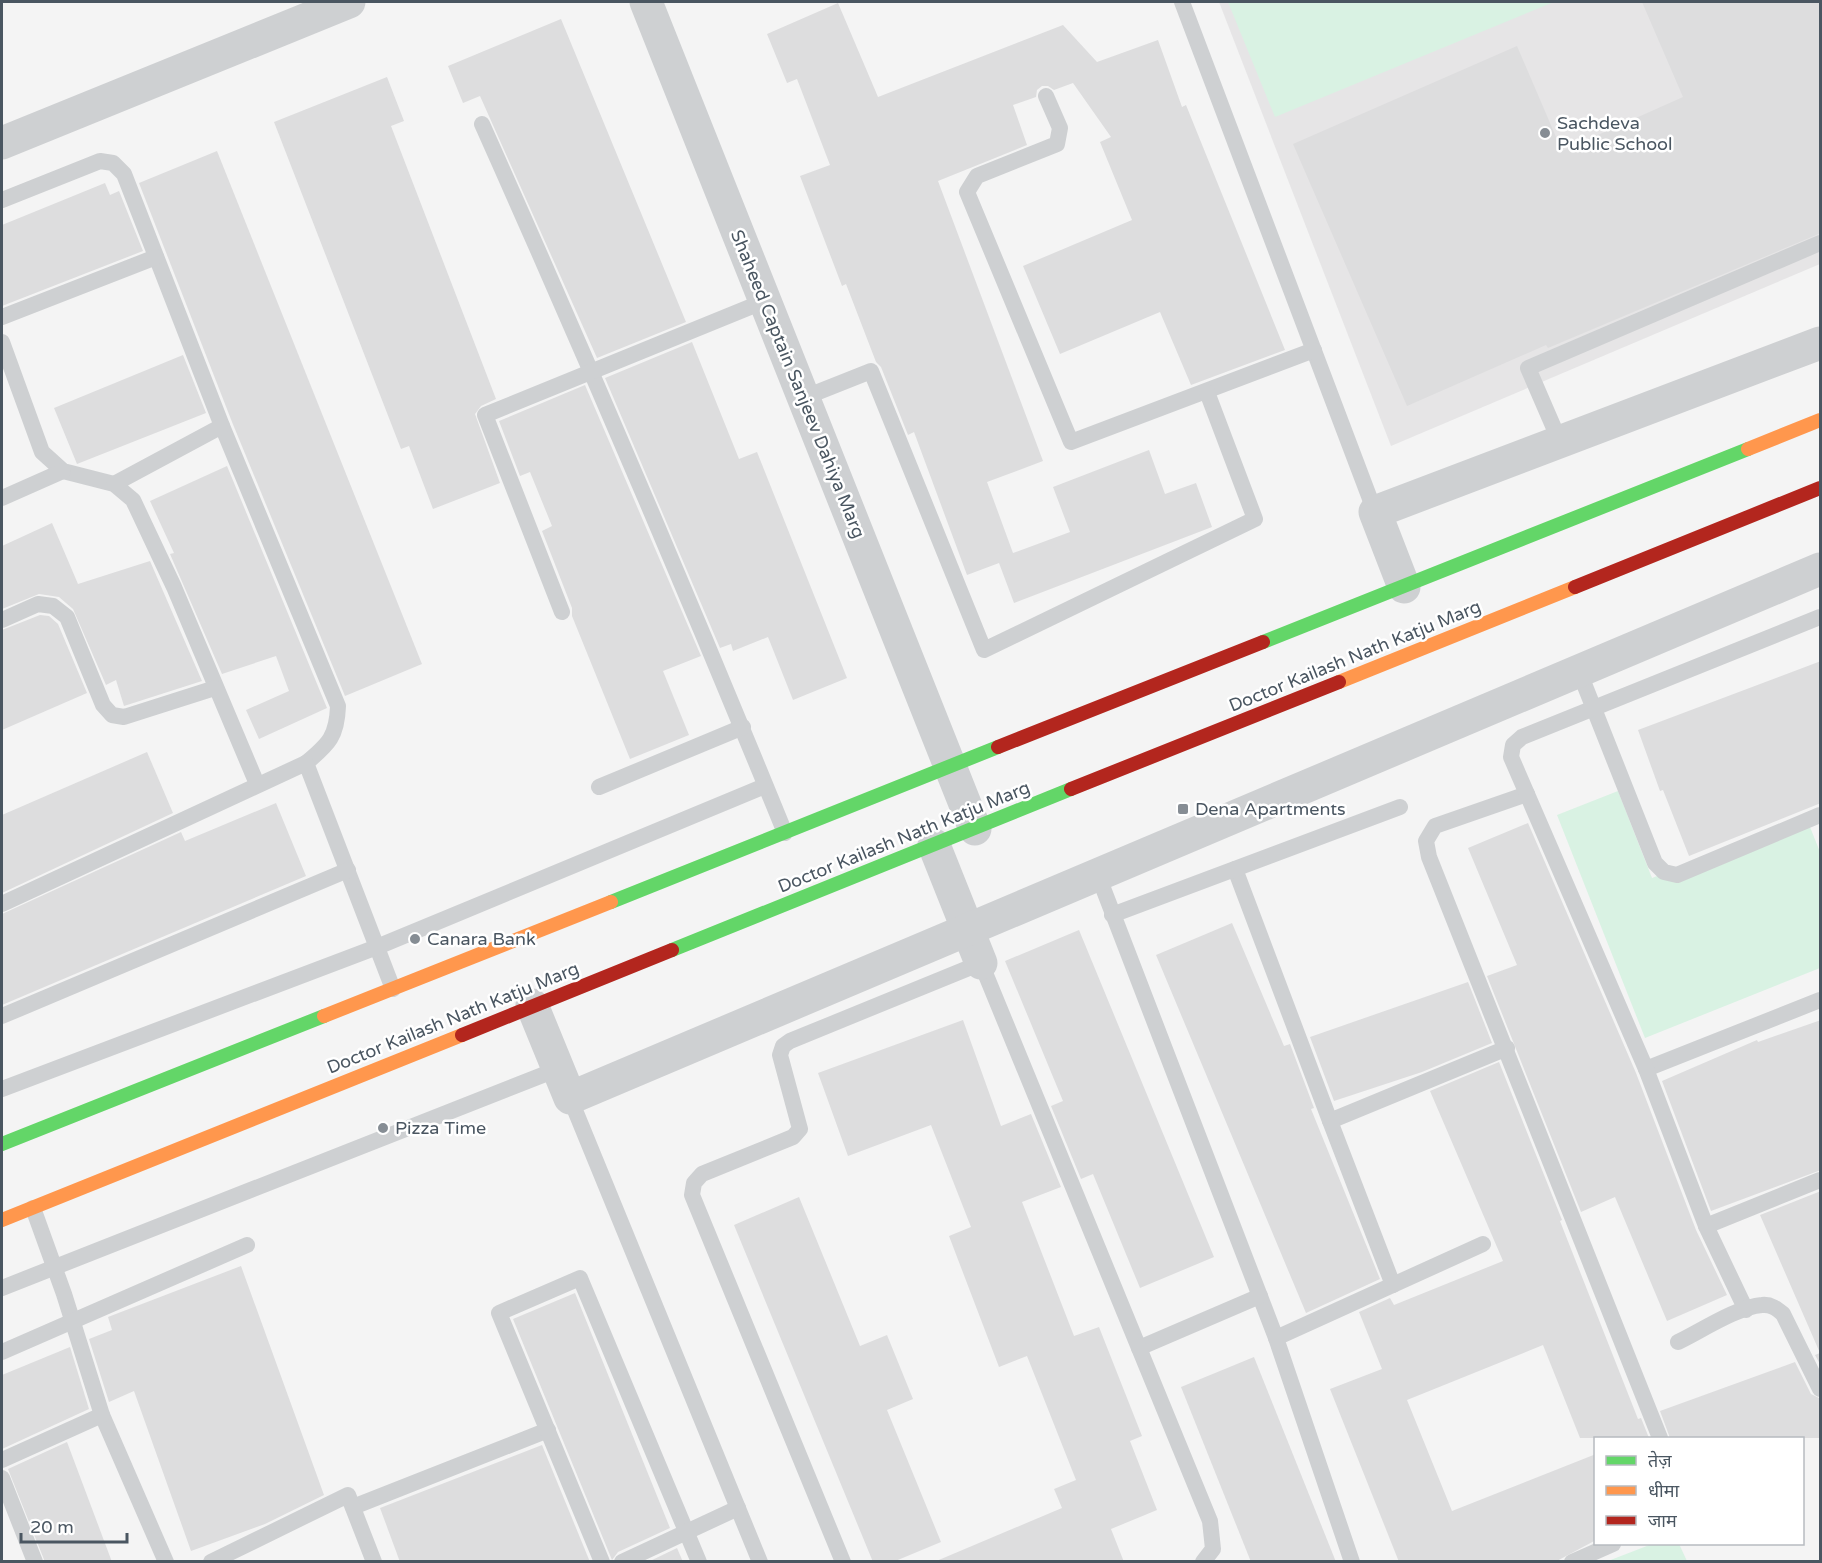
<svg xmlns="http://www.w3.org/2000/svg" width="1822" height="1563" viewBox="0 0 1822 1563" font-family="'Varela Round','Noto Sans Devanagari',sans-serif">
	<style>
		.education { fill: #e6e5e6 }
		.green { fill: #d9f2e3 }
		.building { fill: #ddddde }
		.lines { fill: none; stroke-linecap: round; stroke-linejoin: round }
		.lane { stroke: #ced0d2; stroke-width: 16 }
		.street { stroke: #ced0d2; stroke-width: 33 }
		.fast { stroke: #63d668; stroke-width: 14 }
		.slow { stroke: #ff974d; stroke-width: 14 }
		.jam { stroke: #b3261e; stroke-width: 14 }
		.poi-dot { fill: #868d94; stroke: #fff; stroke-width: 2 }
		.labels { text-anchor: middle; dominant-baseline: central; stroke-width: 5; stroke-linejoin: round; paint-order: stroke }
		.poi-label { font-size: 18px; fill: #4a5661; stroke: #fff; text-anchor: start }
		.street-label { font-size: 18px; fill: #4a5661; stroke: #fff }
	</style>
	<rect width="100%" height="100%" fill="#f4f4f4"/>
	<path class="education" d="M 1219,2 L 1820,2 L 1820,264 L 1391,446 Z"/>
	<g class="green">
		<path d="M 1228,2 L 1554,2 L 1275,117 Z"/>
		<path d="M 1618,791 L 1652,878 L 1806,817 L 1820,852 L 1820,968 L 1645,1038 L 1557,815 Z"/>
		<path d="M 1652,1544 L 1679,1544 L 1687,1561 L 1608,1561 Z"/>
	</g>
	<g class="building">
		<path d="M 1642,2 L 1821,2 L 1821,233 L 1548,348 L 1546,345 L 1407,406 L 1293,144 L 1517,46 L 1562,151 L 1683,97 Z"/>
		<path d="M 838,3 L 878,97 L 1063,25 L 1097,62 L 1158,40 L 1182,107 L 1186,105 L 1285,350 L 1191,385 L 1160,312 L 1060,354 L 1023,266 L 1132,220 L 1100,142 L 1111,137 L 1073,83 L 1054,90 L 1048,86 L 1042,86 L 1037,90 L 1036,97 L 1013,105 L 1027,145 L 938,181 L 1043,461 L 987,482 L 1013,553 L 1070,532 L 1053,487 L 1149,450 L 1165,494 L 1196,483 L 1212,527 L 1014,603 L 999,563 L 967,575 L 914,432 L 908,435 L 881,367 L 876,362 L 846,284 L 842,286 L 800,176 L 830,165 L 797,79 L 787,83 L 767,34 Z"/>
		<path d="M 561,19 L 686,322 L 597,358 L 480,96 L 463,103 L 448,66 Z"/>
		<path d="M 387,77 L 404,121 L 391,126 L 496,399 L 481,406 L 475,414 L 500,483 L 433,509 L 409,446 L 401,449 L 274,122 Z"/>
		<path d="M 217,151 L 422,664 L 345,696 L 232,422 L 139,183 Z"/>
		<path d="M 105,183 L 110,195 L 119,191 L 143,251 L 2,306 L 2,225 Z"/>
		<path d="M 692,342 L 739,459 L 757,452 L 847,678 L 793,700 L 768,637 L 733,651 L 731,644 L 720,648 L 605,378 Z"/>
		<path d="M 183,355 L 206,413 L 77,464 L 54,408 Z"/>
		<path d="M 585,385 L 701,656 L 663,671 L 689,735 L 630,759 L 572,616 L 572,608 L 542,531 L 552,526 L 530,472 L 520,476 L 499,421 Z"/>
		<path d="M 227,466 L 327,708 L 259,739 L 246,710 L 289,691 L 276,656 L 222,674 L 170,554 L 174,553 L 150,501 Z"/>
		<path d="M 52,523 L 78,584 L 150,561 L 202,681 L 124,706 L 116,680 L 106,685 L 73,609 L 59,597 L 39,594 L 2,609 L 2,546 Z"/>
		<path d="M 40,615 L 49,616 L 58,624 L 87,693 L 2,730 L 2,630 Z"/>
		<path d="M 1821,661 L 1821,803 L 1689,856 L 1663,790 L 1660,791 L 1638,730 Z"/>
		<path d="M 147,752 L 173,813 L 2,893 L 2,815 Z"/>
		<path d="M 276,803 L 306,876 L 2,1005 L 2,914 L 181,832 L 185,841 Z"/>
		<path d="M 1528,823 L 1636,1073 L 1696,1230 L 1727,1295 L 1667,1321 L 1615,1197 L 1581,1212 L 1487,976 L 1517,965 L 1468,848 Z"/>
		<path d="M 1232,923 L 1284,1046 L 1290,1044 L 1314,1108 L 1311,1109 L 1380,1279 L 1306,1313 L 1156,955 Z"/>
		<path d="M 1079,930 L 1214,1257 L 1140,1288 L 1093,1174 L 1081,1179 L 1051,1106 L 1063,1101 L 1005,961 Z"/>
		<path d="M 1468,982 L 1492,1043 L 1422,1072 L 1334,1101 L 1310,1037 Z"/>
		<path d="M 963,1020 L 1001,1126 L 1031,1114 L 1061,1187 L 1022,1202 L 1074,1336 L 1099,1327 L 1142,1436 L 1130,1441 L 1157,1510 L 1111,1529 L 1124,1562 L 934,1562 L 1062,1508 L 1054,1489 L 1076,1480 L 1027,1356 L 999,1367 L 949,1236 L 971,1227 L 931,1125 L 848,1156 L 818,1073 Z"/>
		<path d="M 1821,1020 L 1821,1170 L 1711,1211 L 1662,1081 L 1757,1040 L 1758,1042 Z"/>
		<path d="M 1499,1062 L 1562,1220 L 1560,1221 L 1638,1419 L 1641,1418 L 1649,1438 L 1580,1438 L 1543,1345 L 1407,1400 L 1452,1511 L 1596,1454 L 1596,1540 L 1555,1562 L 1399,1562 L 1330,1389 L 1382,1369 L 1359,1312 L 1390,1298 L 1394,1305 L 1503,1261 L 1430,1091 Z"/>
		<path d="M 1821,1191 L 1821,1366 L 1815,1355 L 1820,1353 L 1760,1215 Z"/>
		<path d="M 799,1197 L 860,1346 L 887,1335 L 913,1399 L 887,1410 L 941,1542 L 893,1562 L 873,1562 L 734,1225 Z"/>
		<path d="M 241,1266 L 324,1495 L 265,1524 L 191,1551 L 134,1391 L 109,1402 L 89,1339 L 112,1330 L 108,1317 Z"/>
		<path d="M 575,1293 L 670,1528 L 618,1552 L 612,1560 L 513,1319 Z"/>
		<path d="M 70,1347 L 89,1409 L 2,1449 L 2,1375 Z"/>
		<path d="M 1254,1357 L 1336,1562 L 1251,1562 L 1181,1387 Z"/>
		<path d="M 1795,1362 L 1811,1394 L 1821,1399 L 1821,1438 L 1670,1438 L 1660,1411 Z"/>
		<path d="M 67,1442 L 112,1562 L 45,1562 L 8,1469 Z"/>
		<path d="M 542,1445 L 590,1562 L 400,1562 L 380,1508 Z"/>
		<path d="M 677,1548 L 683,1562 L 648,1562 Z"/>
	</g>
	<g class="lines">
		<g class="lane">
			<path d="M 1182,2 L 1375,512"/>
			<path d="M 1046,96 L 1060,128 L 1057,144 L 977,176 L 967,192 L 1071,442 L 1314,350"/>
			<path d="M 482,124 C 587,359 688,595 785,833"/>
			<path d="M 2,200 L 100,161 L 113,163 L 124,174 L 222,426 L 338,706 C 337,736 329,744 306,763"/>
			<path d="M 2,317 L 156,257"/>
			<path d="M 2,342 L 42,452 L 63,471 L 114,484 L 133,500 L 174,587 L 257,784"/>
			<path d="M 803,398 L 871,371 L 984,650 L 1255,519 L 1207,392"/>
			<path d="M 1560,442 L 1528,368 L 1820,243"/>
			<path d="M 114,484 L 222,426"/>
			<path d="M 2,498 L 63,471"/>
			<path d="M 562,612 L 485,415 L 765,301"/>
			<path d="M 2,620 L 38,604 L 53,606 L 67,617 L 103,705 L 112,715 L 124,717 L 215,688"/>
			<path d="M 1579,671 L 1655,863 L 1664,872 L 1677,875 L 1820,815"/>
			<path d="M 599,787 L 743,727"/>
			<path d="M 1527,794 L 1435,826 L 1426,841 L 1429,857 L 1660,1438"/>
			<path d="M 1235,869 L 1330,1121 L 1507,1048"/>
			<path d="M 1098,875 L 1276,1338 L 1352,1562"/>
			<path d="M 2,904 L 306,763 L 393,989"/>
			<path d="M 1112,915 L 1400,807"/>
			<path d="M 2,1016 L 348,870"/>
			<path d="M 1646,1069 L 1820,1000"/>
			<path d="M 2,1089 L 377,947 L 765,786"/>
			<path d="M 570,1098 L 760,1562"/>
			<path d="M 1330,1121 L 1393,1285"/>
			<path d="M 33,1208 L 64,1294 L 102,1415 L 166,1562"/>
			<path d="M 1706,1226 L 1820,1180"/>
			<path d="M 2,1288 L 558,1069"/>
			<path d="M 1746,1310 L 1706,1226 L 1646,1069 L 1511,757 L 1513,745 L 1522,737 L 1820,617"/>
			<path d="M 1276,1338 L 1483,1244"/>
			<path d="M 1678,1342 C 1701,1331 1737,1307 1762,1305 C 1771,1304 1777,1309 1783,1314 L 1820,1389"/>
			<path d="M 1139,1348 L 1260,1296"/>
			<path d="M 2,1352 L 247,1245"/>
			<path d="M 2,1460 L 102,1415"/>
			<path d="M 2,1478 L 35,1562"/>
			<path d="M 353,1507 L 548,1430"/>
			<path d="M 211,1562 L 348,1495 L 374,1562"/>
			<path d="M 602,1562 L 499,1313 L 580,1278 L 699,1562"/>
			<path d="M 622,1562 L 738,1508"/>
			<path d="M 843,1562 L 692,1195 L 694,1183 L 702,1174 L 793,1137 L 800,1129 L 780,1055 L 783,1046 L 790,1041 L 981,963 L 1210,1521 L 1213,1549 L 1203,1562"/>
			<path d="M 1572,1562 L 1613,1544"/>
		</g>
		<g class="street">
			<path d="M 646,2 L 975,829"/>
			<path d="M 2,143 L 349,2"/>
			<path d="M 1404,587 L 1375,512 L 1820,343"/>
			<path d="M 934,845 L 981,963"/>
			<path d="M 532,1005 L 570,1098 L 1820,569"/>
		</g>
		<g class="fast">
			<path d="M 1263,642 L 1748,449"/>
			<path d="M 611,902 L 998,747"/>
			<path d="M 672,950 L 1071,789"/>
			<path d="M 2,1144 L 324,1016"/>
		</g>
		<g class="slow">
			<path d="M 1748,449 L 1820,420"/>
			<path d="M 1339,682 L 1575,587"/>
			<path d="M 324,1016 L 611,902"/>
			<path d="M 2,1220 L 462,1035"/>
		</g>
		<g class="jam">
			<path d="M 1575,587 L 1820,488"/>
			<path d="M 998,747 L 1263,642"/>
			<path d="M 1071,789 L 1339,682"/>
			<path d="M 462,1035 L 672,950"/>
		</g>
	</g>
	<g class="poi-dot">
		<circle cx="1545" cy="133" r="6"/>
		<rect x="1177" y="803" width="12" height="12" rx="3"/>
		<circle cx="415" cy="939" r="6"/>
		<circle cx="383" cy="1128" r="6"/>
	</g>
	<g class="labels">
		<g class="poi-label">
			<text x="1557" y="123">Sachdeva<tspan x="1557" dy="21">Public School</tspan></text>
			<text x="1195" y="809">Dena Apartments</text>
			<text x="427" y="939">Canara Bank</text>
			<text x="395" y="1128">Pizza Time</text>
		</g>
		<g class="street-label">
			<text transform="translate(798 384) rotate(68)">Shaheed Captain Sanjeev Dahiya Marg</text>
			<text transform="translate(1355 656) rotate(-22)">Doctor Kailash Nath Katju Marg</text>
			<text transform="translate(904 837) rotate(-22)">Doctor Kailash Nath Katju Marg</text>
			<text transform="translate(453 1018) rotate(-22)">Doctor Kailash Nath Katju Marg</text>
		</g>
	</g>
	<rect width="1822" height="1563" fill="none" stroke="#4a5661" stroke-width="6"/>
	<rect x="1594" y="1437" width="210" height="108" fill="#ffffff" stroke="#b7bbc0" stroke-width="1.5"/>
	<rect x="1606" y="1456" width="30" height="9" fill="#63d668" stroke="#b7bbc0" stroke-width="1.5"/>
	<text x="1648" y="1467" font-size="18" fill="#4a5661">तेज़</text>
	<rect x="1606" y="1486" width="30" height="9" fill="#ff974d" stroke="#b7bbc0" stroke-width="1.5"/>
	<text x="1648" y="1497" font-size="18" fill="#4a5661">धीमा</text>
	<rect x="1606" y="1516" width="30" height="9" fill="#b3261e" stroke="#b7bbc0" stroke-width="1.5"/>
	<text x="1648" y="1527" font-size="18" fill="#4a5661">जाम</text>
	<path d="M21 1533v9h106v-9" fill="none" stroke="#4a5661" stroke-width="3"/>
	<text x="30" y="1533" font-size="18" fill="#4a5661" stroke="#ffffff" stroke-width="4.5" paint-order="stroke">20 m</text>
</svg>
